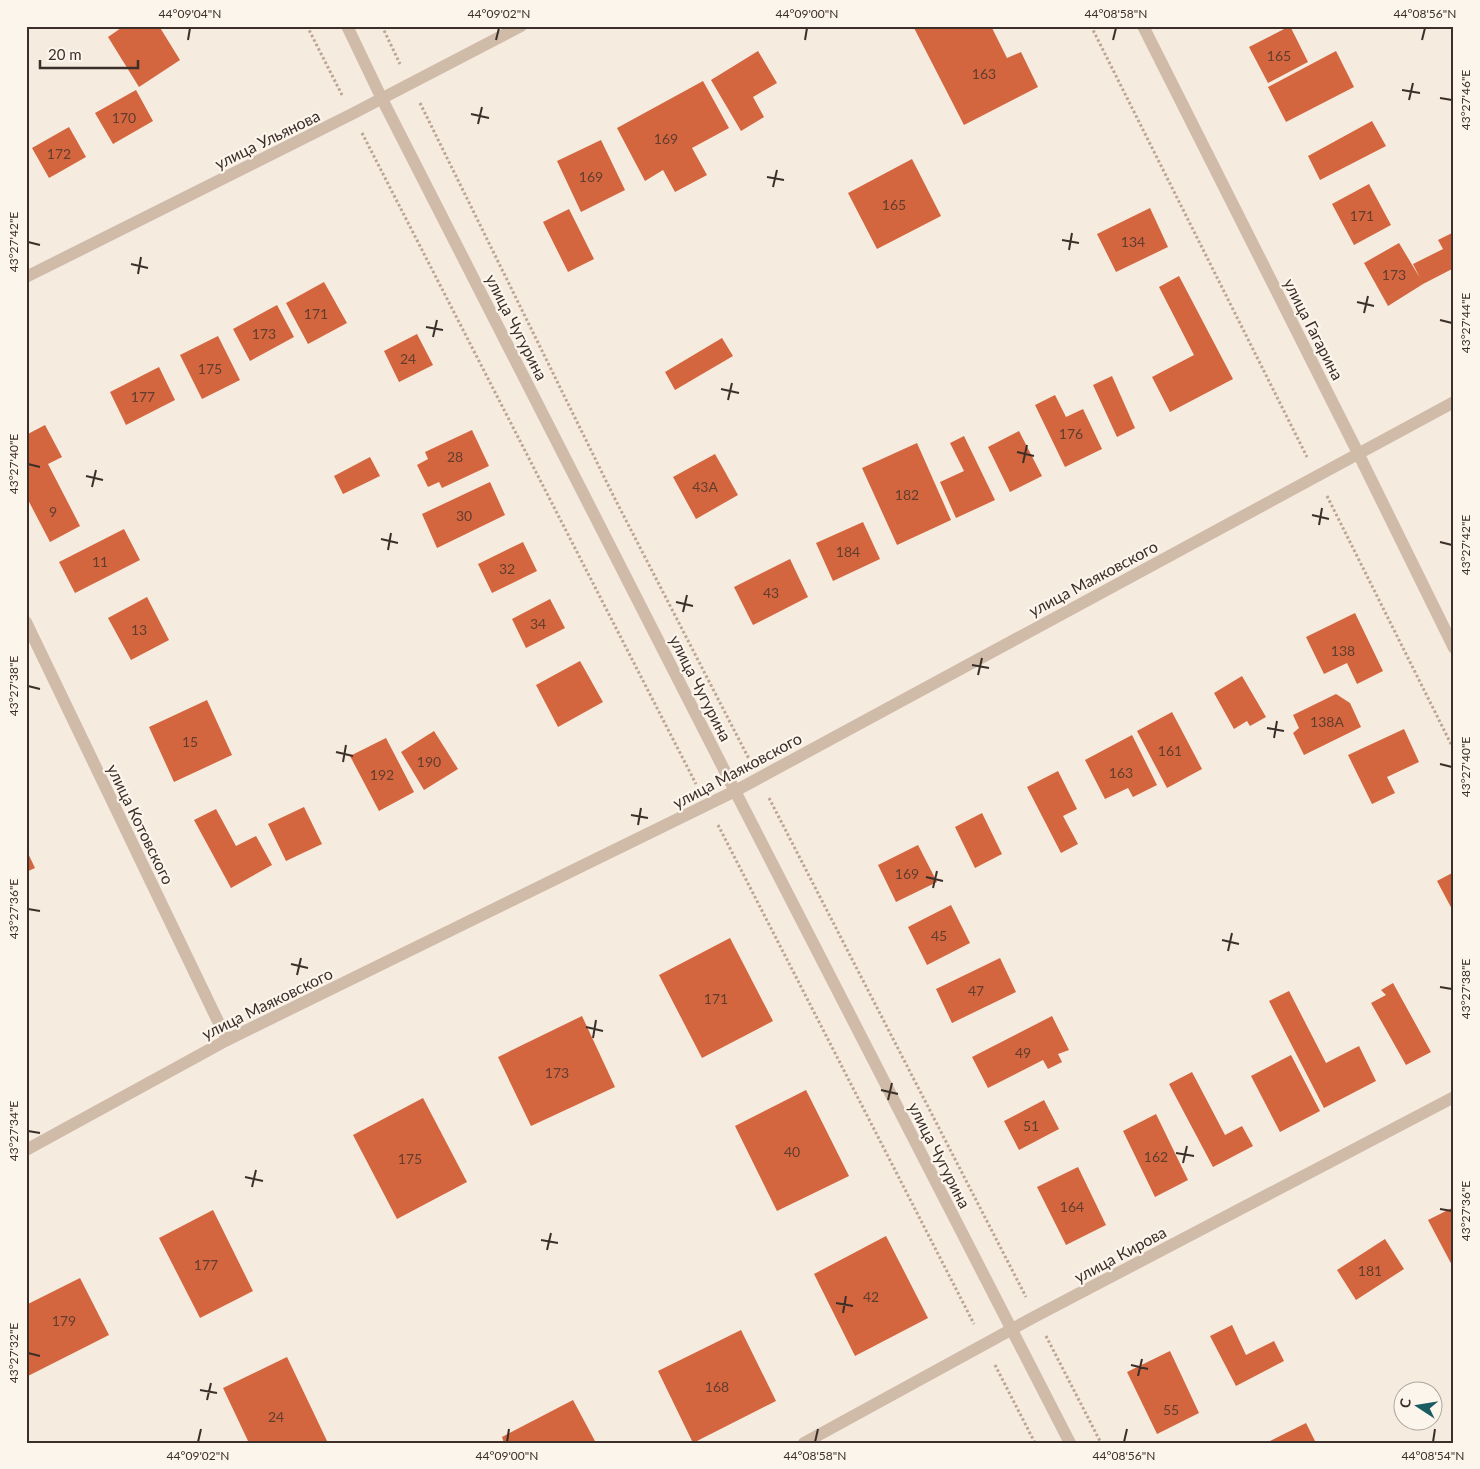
<svg xmlns="http://www.w3.org/2000/svg" width="1480" height="1469" viewBox="0 0 1480 1469" font-family="Lato,sans-serif">
	<style>
		.building { fill: #d3663f }
		.lines { fill: none; stroke-linecap: round; stroke-linejoin: round }
		.path { stroke: #bca592; stroke-width: 3; stroke-dasharray: 2.5 2.5; stroke-linecap: butt }
		.minor { stroke: #d0bba9; stroke-width: 12 }
		.tertiary { stroke: #d0bba9; stroke-width: 12 }
		.ticks { fill: none; stroke: #3c2f29; stroke-width: 2 }
		.labels { text-anchor: middle; dominant-baseline: central; stroke-width: 4.5; stroke-linejoin: round; paint-order: stroke }
		.number-label { font-size: 14px; fill: #623d2e }
		.street-label { font-size: 16px; fill: #3c2f29; stroke: #fcf5ec }
		.neatline { fill: none; stroke: #3c2f29; stroke-width: 2 }
		.ticks-label { font-size: 12px; text-anchor: middle; fill: #3c2f29 }
	</style>
	<rect width="100%" height="100%" fill="#f5ebdf"/>
	<g class="building">
		<path d="M 124,26 L 159,26 L 180,60 L 139,87 L 108,37 Z"/>
		<path d="M 913,26 L 991,26 L 1007,58 L 1021,52 L 1038,87 L 964,125 Z"/>
		<path d="M 1290,26 L 1308,62 L 1268,83 L 1249,47 Z"/>
		<path d="M 758,51 L 777,83 L 753,97 L 764,117 L 741,131 L 711,80 Z"/>
		<path d="M 1336,51 L 1354,87 L 1286,122 L 1268,87 Z"/>
		<path d="M 703,81 L 729,128 L 692,148 L 707,175 L 675,192 L 663,170 L 645,181 L 617,128 Z"/>
		<path d="M 136,90 L 153,121 L 113,144 L 95,113 Z"/>
		<path d="M 1372,121 L 1386,146 L 1320,180 L 1308,156 Z"/>
		<path d="M 69,127 L 86,157 L 49,178 L 32,148 Z"/>
		<path d="M 601,140 L 625,190 L 581,212 L 557,161 Z"/>
		<path d="M 912,159 L 941,216 L 877,249 L 848,193 Z"/>
		<path d="M 1369,184 L 1391,225 L 1354,245 L 1332,204 Z"/>
		<path d="M 1150,208 L 1168,247 L 1116,272 L 1097,234 Z"/>
		<path d="M 569,209 L 594,259 L 568,272 L 543,222 Z"/>
		<path d="M 1454,232 L 1454,268 L 1423,284 L 1388,306 L 1364,263 L 1399,243 L 1420,278 L 1413,264 L 1443,249 L 1438,240 Z"/>
		<path d="M 1179,276 L 1233,379 L 1170,412 L 1152,377 L 1194,355 L 1159,287 Z"/>
		<path d="M 324,282 L 347,323 L 308,344 L 286,303 Z"/>
		<path d="M 277,305 L 294,337 L 250,361 L 233,329 Z"/>
		<path d="M 417,334 L 433,365 L 399,382 L 384,351 Z"/>
		<path d="M 218,336 L 240,380 L 202,399 L 180,355 Z"/>
		<path d="M 722,338 L 733,356 L 675,390 L 665,372 Z"/>
		<path d="M 159,367 L 175,400 L 126,425 L 110,392 Z"/>
		<path d="M 1112,376 L 1135,428 L 1117,437 L 1093,385 Z"/>
		<path d="M 1055,395 L 1066,417 L 1083,409 L 1102,449 L 1065,467 L 1035,405 Z"/>
		<path d="M 45,425 L 62,457 L 48,464 L 80,526 L 50,542 L 26,496 L 26,435 Z"/>
		<path d="M 472,430 L 489,466 L 442,488 L 439,482 L 428,487 L 417,465 L 428,459 L 425,452 Z"/>
		<path d="M 1019,431 L 1042,476 L 1010,492 L 988,447 Z"/>
		<path d="M 964,436 L 995,500 L 956,518 L 940,482 L 964,471 L 950,443 Z"/>
		<path d="M 917,443 L 951,520 L 897,545 L 862,468 Z"/>
		<path d="M 715,454 L 738,495 L 696,519 L 673,477 Z"/>
		<path d="M 370,457 L 380,476 L 343,494 L 334,476 Z"/>
		<path d="M 490,482 L 505,515 L 437,548 L 422,514 Z"/>
		<path d="M 863,522 L 880,559 L 833,581 L 816,543 Z"/>
		<path d="M 124,529 L 140,560 L 75,593 L 59,562 Z"/>
		<path d="M 523,542 L 537,571 L 492,593 L 478,564 Z"/>
		<path d="M 790,559 L 808,597 L 753,625 L 734,587 Z"/>
		<path d="M 147,597 L 169,640 L 131,660 L 108,618 Z"/>
		<path d="M 550,599 L 565,628 L 526,648 L 512,619 Z"/>
		<path d="M 1355,613 L 1383,671 L 1357,684 L 1347,663 L 1324,674 L 1306,637 Z"/>
		<path d="M 580,661 L 603,702 L 558,727 L 536,685 Z"/>
		<path d="M 1242,676 L 1266,717 L 1250,726 L 1247,721 L 1234,729 L 1214,693 Z"/>
		<path d="M 1336,694 L 1350,703 L 1361,727 L 1304,755 L 1293,733 L 1299,728 L 1293,715 Z"/>
		<path d="M 207,700 L 232,755 L 174,782 L 149,727 Z"/>
		<path d="M 1172,712 L 1202,769 L 1167,788 L 1137,731 Z"/>
		<path d="M 1404,729 L 1419,762 L 1387,777 L 1395,793 L 1372,804 L 1348,755 Z"/>
		<path d="M 434,731 L 458,769 L 424,790 L 401,752 Z"/>
		<path d="M 1132,735 L 1157,785 L 1133,797 L 1128,788 L 1105,799 L 1085,760 Z"/>
		<path d="M 386,738 L 414,792 L 379,811 L 350,756 Z"/>
		<path d="M 1058,771 L 1077,809 L 1063,816 L 1078,844 L 1061,853 L 1027,787 Z"/>
		<path d="M 304,807 L 322,844 L 286,861 L 268,824 Z"/>
		<path d="M 216,809 L 236,846 L 256,836 L 272,865 L 231,888 L 194,820 Z"/>
		<path d="M 982,813 L 1002,854 L 975,868 L 955,827 Z"/>
		<path d="M 918,845 L 937,882 L 896,902 L 878,865 Z"/>
		<path d="M 26,849 L 35,868 L 26,872 Z"/>
		<path d="M 1454,872 L 1454,913 L 1437,881 Z"/>
		<path d="M 951,905 L 970,943 L 927,965 L 908,927 Z"/>
		<path d="M 730,938 L 773,1021 L 702,1058 L 659,975 Z"/>
		<path d="M 1000,958 L 1016,992 L 952,1023 L 936,989 Z"/>
		<path d="M 1393,983 L 1431,1052 L 1406,1065 L 1371,1003 L 1386,995 L 1381,990 Z"/>
		<path d="M 1289,991 L 1326,1063 L 1359,1046 L 1376,1081 L 1324,1108 L 1269,1001 Z"/>
		<path d="M 582,1016 L 615,1087 L 531,1126 L 498,1057 Z"/>
		<path d="M 1052,1016 L 1069,1050 L 1058,1054 L 1062,1062 L 1048,1069 L 1043,1060 L 988,1088 L 972,1057 Z"/>
		<path d="M 1291,1055 L 1320,1111 L 1280,1132 L 1251,1076 Z"/>
		<path d="M 1192,1072 L 1225,1135 L 1242,1126 L 1253,1146 L 1213,1167 L 1169,1084 Z"/>
		<path d="M 806,1090 L 849,1176 L 777,1211 L 735,1126 Z"/>
		<path d="M 423,1098 L 467,1182 L 397,1219 L 353,1135 Z"/>
		<path d="M 1044,1100 L 1059,1129 L 1019,1150 L 1004,1121 Z"/>
		<path d="M 1156,1114 L 1188,1180 L 1155,1197 L 1123,1131 Z"/>
		<path d="M 1078,1167 L 1106,1225 L 1066,1245 L 1037,1187 Z"/>
		<path d="M 1454,1207 L 1454,1269 L 1428,1220 Z"/>
		<path d="M 213,1210 L 253,1291 L 200,1318 L 159,1238 Z"/>
		<path d="M 886,1236 L 928,1318 L 855,1356 L 814,1274 Z"/>
		<path d="M 1385,1239 L 1404,1269 L 1356,1300 L 1337,1270 Z"/>
		<path d="M 80,1278 L 109,1335 L 26,1377 L 26,1305 Z"/>
		<path d="M 1232,1325 L 1246,1355 L 1274,1341 L 1284,1361 L 1236,1386 L 1210,1336 Z"/>
		<path d="M 741,1330 L 776,1401 L 693,1443 L 658,1371 Z"/>
		<path d="M 1170,1351 L 1199,1413 L 1157,1434 L 1127,1372 Z"/>
		<path d="M 287,1357 L 328,1443 L 249,1443 L 223,1388 Z"/>
		<path d="M 573,1400 L 596,1443 L 504,1443 L 502,1437 Z"/>
		<path d="M 1306,1423 L 1316,1443 L 1266,1443 Z"/>
	</g>
	<g class="lines">
		<g class="path">
			<path d="M 307,26 L 342,95"/>
			<path d="M 382,26 L 400,64"/>
			<path d="M 1091,26 L 1307,457"/>
			<path d="M 420,103 L 614,497 L 749,759"/>
			<path d="M 362,133 L 696,784"/>
			<path d="M 1327,496 L 1454,750"/>
			<path d="M 769,798 L 1026,1297"/>
			<path d="M 718,825 L 974,1324"/>
			<path d="M 1046,1336 L 1101,1443"/>
			<path d="M 995,1365 L 1035,1443"/>
		</g>
		<g class="minor">
			<path d="M 26,277 L 352,114 L 521,26"/>
			<path d="M 26,622 L 227,1040"/>
			<path d="M 804,1443 L 1036,1316 L 1454,1097"/>
		</g>
		<g class="tertiary">
			<path d="M 347,26 L 382,99 L 735,791 L 1070,1443"/>
			<path d="M 1143,26 L 1358,453 L 1454,648"/>
			<path d="M 26,1150 L 227,1040 L 735,791 L 1454,402"/>
		</g>
	</g>
	<path class="ticks" d="M 188,40 L 190,28M 496,40 L 499,28M 805,40 L 807,28M 1113,40 L 1116,28M 1422,40 L 1425,28M 1402,90 L 1420,93M 1440,98 L 1452,100M 1409,100 L 1413,83M 471,114 L 489,118M 478,124 L 482,107M 767,177 L 784,180M 773,187 L 777,170M 1062,240 L 1079,243M 28,242 L 40,245M 1069,250 L 1072,233M 131,264 L 148,268M 138,274 L 141,257M 1357,302 L 1374,306M 1364,313 L 1368,296M 1440,320 L 1452,323M 426,327 L 443,330M 433,337 L 437,320M 721,389 L 739,393M 728,400 L 732,383M 1017,452 L 1034,456M 1023,463 L 1027,445M 28,464 L 40,467M 86,476 L 103,480M 92,487 L 96,470M 1312,515 L 1329,519M 1319,525 L 1322,508M 381,539 L 398,543M 1440,542 L 1452,545M 388,550 L 391,533M 676,602 L 693,606M 683,612 L 687,595M 972,665 L 989,668M 978,675 L 982,658M 28,686 L 40,689M 1267,728 L 1284,731M 1274,738 L 1277,721M 336,752 L 353,756M 343,762 L 346,745M 1440,764 L 1452,767M 631,815 L 648,818M 638,825 L 641,808M 926,877 L 943,881M 933,888 L 937,871M 28,909 L 40,911M 1222,940 L 1239,944M 1228,951 L 1232,933M 291,964 L 308,968M 297,975 L 301,958M 1440,987 L 1452,989M 586,1027 L 603,1031M 593,1038 L 596,1020M 881,1090 L 898,1094M 888,1100 L 892,1083M 28,1131 L 40,1133M 1176,1153 L 1194,1156M 1183,1163 L 1187,1146M 245,1177 L 263,1181M 252,1187 L 256,1170M 1440,1209 L 1452,1211M 541,1240 L 558,1243M 547,1250 L 551,1233M 836,1303 L 853,1306M 843,1313 L 846,1296M 28,1353 L 40,1356M 1131,1365 L 1148,1369M 1138,1376 L 1142,1359M 200,1390 L 217,1393M 207,1400 L 211,1383M 198,1442 L 201,1429M 507,1442 L 509,1429M 815,1442 L 818,1429M 1124,1442 L 1127,1429M 1433,1442 L 1435,1429"/>
	<g class="labels">
		<g class="number-label">
			<text x="1279" y="55">165</text>
			<text x="984" y="73">163</text>
			<text x="124" y="117">170</text>
			<text x="666" y="138">169</text>
			<text x="59" y="153">172</text>
			<text x="591" y="176">169</text>
			<text x="894" y="204">165</text>
			<text x="1362" y="215">171</text>
			<text x="1133" y="241">134</text>
			<text x="1394" y="274">173</text>
			<text x="316" y="313">171</text>
			<text x="264" y="333">173</text>
			<text x="408" y="358">24</text>
			<text x="210" y="368">175</text>
			<text x="143" y="396">177</text>
			<text x="1071" y="433">176</text>
			<text x="455" y="456">28</text>
			<text x="705" y="486">43А</text>
			<text x="907" y="494">182</text>
			<text x="53" y="511">9</text>
			<text x="464" y="515">30</text>
			<text x="848" y="551">184</text>
			<text x="100" y="561">11</text>
			<text x="507" y="568">32</text>
			<text x="771" y="592">43</text>
			<text x="538" y="623">34</text>
			<text x="139" y="629">13</text>
			<text x="1343" y="650">138</text>
			<text x="1327" y="721">138А</text>
			<text x="190" y="741">15</text>
			<text x="1170" y="750">161</text>
			<text x="429" y="761">190</text>
			<text x="1121" y="772">163</text>
			<text x="382" y="774">192</text>
			<text x="907" y="873">169</text>
			<text x="939" y="935">45</text>
			<text x="976" y="990">47</text>
			<text x="716" y="998">171</text>
			<text x="1023" y="1052">49</text>
			<text x="557" y="1072">173</text>
			<text x="1031" y="1125">51</text>
			<text x="792" y="1151">40</text>
			<text x="1156" y="1156">162</text>
			<text x="410" y="1158">175</text>
			<text x="1072" y="1206">164</text>
			<text x="206" y="1264">177</text>
			<text x="1370" y="1270">181</text>
			<text x="871" y="1296">42</text>
			<text x="64" y="1320">179</text>
			<text x="717" y="1386">168</text>
			<text x="1171" y="1409">55</text>
			<text x="276" y="1416">24</text>
		</g>
		<g class="street-label">
			<text transform="translate(267 139) rotate(-26)">улица Ульянова</text>
			<text transform="translate(517 327) rotate(63)">улица Чугурина</text>
			<text transform="translate(1314 329) rotate(63)">улица Гагарина</text>
			<text transform="translate(1093 578) rotate(-28)">улица Маяковского</text>
			<text transform="translate(701 688) rotate(63)">улица Чугурина</text>
			<text transform="translate(737 770) rotate(-28)">улица Маяковского</text>
			<text transform="translate(141 824) rotate(64)">улица Котовского</text>
			<text transform="translate(267 1003) rotate(-26)">улица Маяковского</text>
			<text transform="translate(940 1155) rotate(63)">улица Чугурина</text>
			<text transform="translate(1120 1254) rotate(-28)">улица Кирова</text>
		</g>
	</g>
	<rect width="1480" height="1469" fill="none" stroke="#fcf5ec" stroke-width="55"/>
	<g transform="translate(1418 1406) rotate(282)"><circle r="24" fill="#fcf5ec" stroke="#afa69e"/>
	<path d="M0-4L9 19L0 12L-9 19Z" fill="#195d63"/>
	<text y="-8" font-size="14" font-weight="bold" text-anchor="middle" fill="#3c2f29">С</text>
	</g>
	<path d="M40 60v8h98v-8" fill="none" stroke="#3c2f29" stroke-width="2.5"/>
	<text x="48" y="60" font-size="15" fill="#3c2f29" stroke="#fcf5ec" stroke-width="4" paint-order="stroke">20 m</text>
	<rect x="28" y="28" width="1424" height="1414" class="neatline"/>
	<g class="ticks-label">
		<text x="190" y="18">44°09'04"N</text>
		<text x="499" y="18">44°09'02"N</text>
		<text x="807" y="18">44°09'00"N</text>
		<text x="1116" y="18">44°08'58"N</text>
		<text x="1425" y="18">44°08'56"N</text>
		<text transform="translate(1466 100) rotate(-90)" y="4">43°27'46"E</text>
		<text transform="translate(14 242) rotate(-90)" y="4">43°27'42"E</text>
		<text transform="translate(1466 323) rotate(-90)" y="4">43°27'44"E</text>
		<text transform="translate(14 464) rotate(-90)" y="4">43°27'40"E</text>
		<text transform="translate(1466 545) rotate(-90)" y="4">43°27'42"E</text>
		<text transform="translate(14 686) rotate(-90)" y="4">43°27'38"E</text>
		<text transform="translate(1466 767) rotate(-90)" y="4">43°27'40"E</text>
		<text transform="translate(14 909) rotate(-90)" y="4">43°27'36"E</text>
		<text transform="translate(1466 989) rotate(-90)" y="4">43°27'38"E</text>
		<text transform="translate(14 1131) rotate(-90)" y="4">43°27'34"E</text>
		<text transform="translate(1466 1211) rotate(-90)" y="4">43°27'36"E</text>
		<text transform="translate(14 1353) rotate(-90)" y="4">43°27'32"E</text>
		<text x="198" y="1460">44°09'02"N</text>
		<text x="507" y="1460">44°09'00"N</text>
		<text x="815" y="1460">44°08'58"N</text>
		<text x="1124" y="1460">44°08'56"N</text>
		<text x="1433" y="1460">44°08'54"N</text>
	</g>
</svg>
